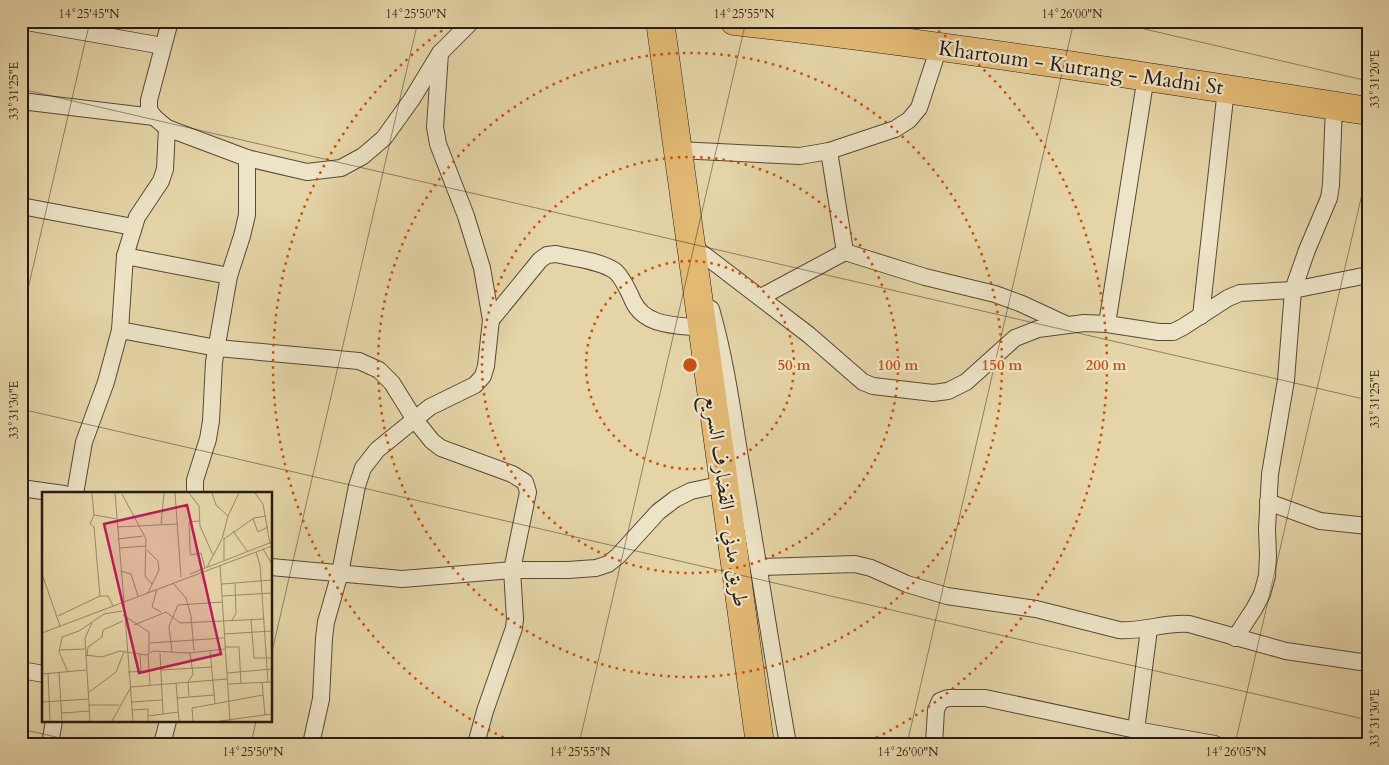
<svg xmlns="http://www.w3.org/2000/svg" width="1389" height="765" viewBox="0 0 1389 765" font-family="Cardo,Amiri,serif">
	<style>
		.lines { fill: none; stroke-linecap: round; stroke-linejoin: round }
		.street-casing { stroke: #574a37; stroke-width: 18 }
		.highway-casing { stroke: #281c12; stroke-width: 29 }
		.street { stroke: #ede3c6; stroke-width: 16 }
		.highway { stroke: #e2ba74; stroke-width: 28 }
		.ticks { fill: none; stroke: #281c12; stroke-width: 1; stroke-opacity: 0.45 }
		.ring { fill: none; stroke: #cb500d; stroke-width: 2.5; stroke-dasharray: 2.5 5 }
		.labels { text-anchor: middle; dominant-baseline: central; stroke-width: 4.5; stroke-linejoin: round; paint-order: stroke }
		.street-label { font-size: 21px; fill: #281c12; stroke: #ede3c6 }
		.inset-road { fill: none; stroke: #998a6b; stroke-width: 1 }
		.view { fill: #c2185b; fill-opacity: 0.15; stroke: #c2185b; stroke-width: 2.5 }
		.inset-edge { fill: none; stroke: #281c12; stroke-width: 2.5 }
		.centre { fill: #cb500d; stroke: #ede3c6; stroke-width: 2.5 }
		.ring-label { font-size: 15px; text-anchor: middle; font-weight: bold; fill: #cb500d; stroke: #ede3c6; stroke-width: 4.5; stroke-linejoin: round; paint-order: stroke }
		.neatline { fill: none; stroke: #281c12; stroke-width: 2 }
		.ticks-label { font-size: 12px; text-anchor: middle; fill: #281c12 }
	</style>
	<rect width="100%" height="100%" fill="#e4d4a7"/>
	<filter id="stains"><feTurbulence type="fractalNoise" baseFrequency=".004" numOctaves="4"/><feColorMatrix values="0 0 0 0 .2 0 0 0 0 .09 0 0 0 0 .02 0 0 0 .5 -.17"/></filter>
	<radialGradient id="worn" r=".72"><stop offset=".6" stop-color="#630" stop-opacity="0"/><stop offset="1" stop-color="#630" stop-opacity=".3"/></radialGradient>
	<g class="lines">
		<g class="street-casing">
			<g id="street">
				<path d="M 21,21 L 163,46"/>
				<path d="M 170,21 L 149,100 L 149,110 L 154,117 L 167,128 L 247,158 L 307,172 L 341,168 L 363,156 L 384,138 L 412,99 L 440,53 L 472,21"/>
				<path d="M 21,101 L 154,117"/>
				<path d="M 678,150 L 800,156 L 829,151 L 895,129 L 909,120 L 919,108 L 939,47"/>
				<path d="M 829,151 L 845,252"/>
				<path d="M 21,206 L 133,227"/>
				<path d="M 690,244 L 809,335 L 863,382 L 873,386 L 933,393 L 948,391 L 966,382 L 1015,338 L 1038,329 L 1084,323 L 1107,324 L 1159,332 L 1173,332 L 1183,327 L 1228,298 L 1240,293 L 1293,290 L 1368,275"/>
				<path d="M 125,256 L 229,276"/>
				<path d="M 761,297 L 845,252 L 925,277 L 995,294 L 1022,304 L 1065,324"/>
				<path d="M 711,309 C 725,357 732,408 740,458 C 757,553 771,649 788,744"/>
				<path d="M 1201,316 L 1226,89"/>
				<path d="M 491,320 L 540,260 L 547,255 L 556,254 C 573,258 601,261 615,271 C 623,278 629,292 633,301 C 645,327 677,325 702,328"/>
				<path d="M 1107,324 L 1146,76"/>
				<path d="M 120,330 L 217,348 L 359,361 L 379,370 L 392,383 L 415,420 L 432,441 L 441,448 L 512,474 L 525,482 L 528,492 L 512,570 L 515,619 L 514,628 L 485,711 L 476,744"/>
				<path d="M 21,488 L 64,494"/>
				<path d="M 75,494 L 84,442 L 106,382 L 120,330 L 125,256 L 137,217 L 161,181 L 165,169 L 167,128"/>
				<path d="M 195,494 L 195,480 L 208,439 L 211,421 L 214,362 L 229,276 L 242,236 L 247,215 L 247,158"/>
				<path d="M 1268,502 L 1320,521 L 1368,526"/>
				<path d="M 271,567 L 402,579 L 512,570 L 568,570 L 596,568 L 608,564 L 618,556 L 658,512 L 675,499 L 691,491 L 724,484"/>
				<path d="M 760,567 L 855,564 L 871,568 L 907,584 L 947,596 L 1036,609 L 1119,630 C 1143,632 1165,622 1189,624 L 1286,651 L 1368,663"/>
				<path d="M 1235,638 L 1254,609 L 1262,594 L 1267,576 L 1268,555 L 1267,529 L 1270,474 L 1286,380 L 1293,290 L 1307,250 L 1329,198 L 1331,185 L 1334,105"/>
				<path d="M 21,670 L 44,674"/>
				<path d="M 1136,730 L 1149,629"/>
				<path d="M 50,744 L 54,721"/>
				<path d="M 162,744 L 168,721"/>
				<path d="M 311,744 L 321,699 L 324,638 L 326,622 L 340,573 L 357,486 L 363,468 L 377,450 L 430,407 L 475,385 L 483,376 L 486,366 L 491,320 L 482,268 L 466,216 L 438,144 L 435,127 L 440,53"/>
				<path d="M 934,744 L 936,710 L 940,701 L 948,698 L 985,698 L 1136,730 L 1215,744"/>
			</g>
		</g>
		<g class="highway-casing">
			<g id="highway">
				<path d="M 660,21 L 760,744"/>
				<path d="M 734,21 C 946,45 1157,78 1368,111"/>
			</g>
		</g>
		<use href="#street" class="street"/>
		<use href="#highway" class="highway"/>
	</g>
	<path class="ticks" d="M 1110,21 L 1368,81M 21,89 L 1368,400M 21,319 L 90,21M 21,409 L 1368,720M 271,656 L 418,21M 21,729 L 87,744M 251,744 L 256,721M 579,744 L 746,21M 907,744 L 1074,21M 1235,744 L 1368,168"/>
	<g class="ring">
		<circle cx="690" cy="365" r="104"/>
		<circle cx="690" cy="365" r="208"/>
		<circle cx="690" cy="365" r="312"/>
		<path d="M517 744A416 416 0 0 1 454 22M926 22A416 416 0 0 1 863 744"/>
	</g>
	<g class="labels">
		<g class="street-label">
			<text transform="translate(1081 68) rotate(8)">Khartoum - Kutrang - Madni St</text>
			<text transform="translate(726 501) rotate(82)">طريق مدني - القضارف السريع</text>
		</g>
	</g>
	<g transform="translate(42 492)">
		<rect width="230" height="230" fill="#e4d4a7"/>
		<path class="inset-road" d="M 50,1 L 52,23 L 48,32 L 52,35 L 58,104M 73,1 L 82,110M 133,1 L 139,85M 147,1 L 157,14 L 158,34 L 171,63M 170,1 L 174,13 L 186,24M 213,1 L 221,12 L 228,52M 80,2 L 104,47 L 103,84 L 110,92M 52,23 L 75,27M 211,27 L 216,40 L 226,35M 157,29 L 147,30 L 148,58 L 149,63 L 159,61 L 163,76M 119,32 L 122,1M 75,35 L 135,32M 191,39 L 205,59M 182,46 L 182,68M 76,47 L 101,44M 182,47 L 212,26 L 224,24M 77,56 L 104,54M 221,57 L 230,72M 105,58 L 116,69 L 117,78 L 106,101M 214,60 L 218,73 L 226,190M 178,73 L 188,229M 165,75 L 180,47 L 186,24 L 197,1M 79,79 L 89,82 L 96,104M 0,82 L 18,134M 148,82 L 230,50M 131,91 L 144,106 L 149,124 L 152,159M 180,92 L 230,88M 115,97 L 110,115 L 119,120M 180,104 L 230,101M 82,110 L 91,229M 81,123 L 107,140 L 107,160M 16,124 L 58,104 L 66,104 L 71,114M 209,128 L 212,166 L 230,166M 189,129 L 194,122 L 193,91M 92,133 L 124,120 L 138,131 L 222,127M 0,141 L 230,54M 182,142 L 230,139M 20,145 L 37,139 L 62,122 L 80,119M 20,145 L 17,160 L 26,180M 108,151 L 182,146M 183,155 L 197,155 L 199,192M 17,158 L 43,157M 168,158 L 173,212M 130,160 L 127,134 L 136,113 L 181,110M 118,161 L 121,222M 106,162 L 108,193M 43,163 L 60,165 L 78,159 L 104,163 L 111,159 L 146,161 L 183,157M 98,163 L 99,179M 45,164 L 46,155 L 60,145 L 61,138 L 81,129M 119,178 L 170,175M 86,180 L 108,179M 6,181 L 8,229M 17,181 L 20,229M 185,181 L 230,177M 0,182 L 44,178M 220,190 L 223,223M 134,191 L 137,229M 186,192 L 230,190M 46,201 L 74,180 L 82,160M 147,205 L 146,190 L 151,182 L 148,161M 135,206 L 172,203M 0,210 L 47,207M 90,210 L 120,208M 47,213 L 77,213M 90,218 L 106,217 L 106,229M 20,221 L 48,219M 106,224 L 136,220M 48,229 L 43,146 L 50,131M 70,229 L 89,195 L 185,187M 151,229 L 150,216 L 221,203M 178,229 L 230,222"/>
		<path class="view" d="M 145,13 L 179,162 L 97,181 L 62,32 Z"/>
		<rect width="230" height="230" class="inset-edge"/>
	</g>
	<circle cx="690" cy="365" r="8" class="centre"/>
	<g class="ring-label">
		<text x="794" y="370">50 m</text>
		<text x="898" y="370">100 m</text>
		<text x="1002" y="370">150 m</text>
		<text x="1106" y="370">200 m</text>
	</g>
	<rect width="1389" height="765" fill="none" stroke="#e4d4a7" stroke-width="55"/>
	<rect x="28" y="28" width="1334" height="710" class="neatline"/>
	<g class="ticks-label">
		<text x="89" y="18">14°25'45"N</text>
		<text x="416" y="18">14°25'50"N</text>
		<text x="744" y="18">14°25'55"N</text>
		<text x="1072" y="18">14°26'00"N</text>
		<text transform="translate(1375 79) rotate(-90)" y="4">33°31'20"E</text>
		<text transform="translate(14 91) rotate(-90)" y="4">33°31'25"E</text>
		<text transform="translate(1375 399) rotate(-90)" y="4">33°31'25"E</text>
		<text transform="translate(14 410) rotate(-90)" y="4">33°31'30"E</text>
		<text transform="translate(1375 718) rotate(-90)" y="4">33°31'30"E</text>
		<text x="253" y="756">14°25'50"N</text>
		<text x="580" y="756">14°25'55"N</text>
		<text x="908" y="756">14°26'00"N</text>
		<text x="1236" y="756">14°26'05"N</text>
	</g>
	<rect width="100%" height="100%" filter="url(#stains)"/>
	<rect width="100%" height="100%" fill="url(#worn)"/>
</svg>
